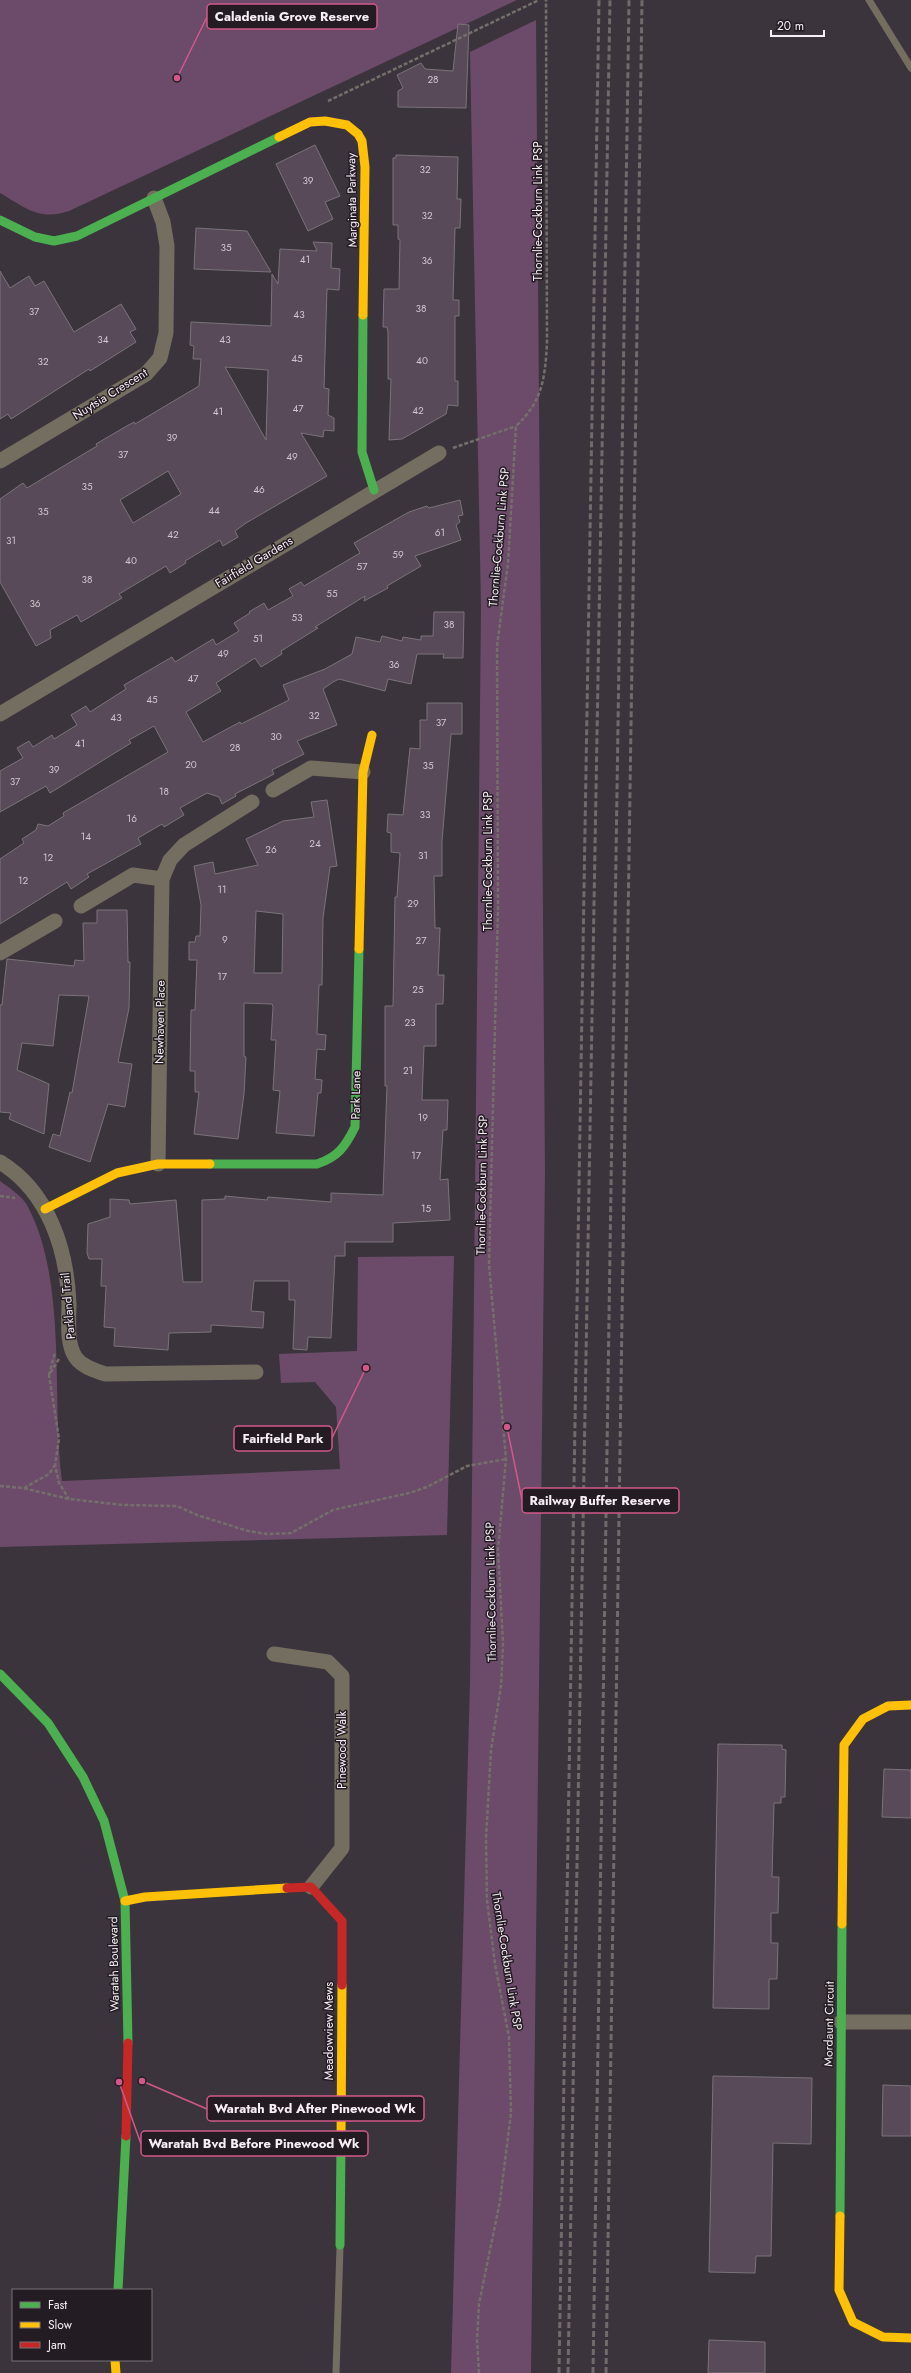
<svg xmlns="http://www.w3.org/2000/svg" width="911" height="2373" viewBox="0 0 911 2373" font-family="Jost,sans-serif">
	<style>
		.green { fill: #6b4b69 }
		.building { fill: #584a58; stroke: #7a737a; fill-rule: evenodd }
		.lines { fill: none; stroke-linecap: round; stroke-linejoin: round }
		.path { stroke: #746f6a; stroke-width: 2.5; stroke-dasharray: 4 2; stroke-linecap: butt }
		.lane { stroke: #746e60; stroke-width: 7 }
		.street { stroke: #746e60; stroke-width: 15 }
		.fast { stroke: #4caf50; stroke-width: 9 }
		.slow { stroke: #ffc107; stroke-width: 9 }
		.jam { stroke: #c62828; stroke-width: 9 }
		.rail { stroke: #726a6a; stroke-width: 3; stroke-dasharray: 6 3; stroke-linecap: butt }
		.labels { text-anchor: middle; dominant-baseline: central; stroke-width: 3; stroke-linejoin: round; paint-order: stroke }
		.number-label { font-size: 10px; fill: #d0c5cf }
		.street-label { font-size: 12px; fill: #f8eef7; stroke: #231c22 }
		.leader { fill: none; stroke: #d2588a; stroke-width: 1.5 }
		.callout-dot { fill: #d2588a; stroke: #231c22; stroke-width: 1.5 }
		.callout { fill: #231c22; stroke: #d2588a; stroke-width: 1.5 }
		.callout-label { font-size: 13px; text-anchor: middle; font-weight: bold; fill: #f8eef7 }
	</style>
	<rect width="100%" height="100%" fill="#3c343c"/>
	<g class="green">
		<path d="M 0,0 L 517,0 L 69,211 C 39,221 26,208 0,193 Z"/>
		<path d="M 536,20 L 545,1171 L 531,2373 L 451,2373 L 470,1683 L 481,607 L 470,52 Z"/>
		<path d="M 0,1181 C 8,1187 22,1196 27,1205 C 68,1281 51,1396 62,1481 L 340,1469 L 336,1407 L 315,1382 L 281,1383 L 279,1354 L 357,1351 L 358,1257 L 454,1256 L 447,1535 L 0,1547 Z"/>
	</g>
	<g class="building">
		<path d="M 458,24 L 469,25 L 466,108 L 398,107 L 398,91 L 403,88 L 397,75 L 421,63 L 425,69 L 453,71 Z"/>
		<path d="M 315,145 L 340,196 L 325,202 L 333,219 L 308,231 L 276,164 Z"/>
		<path d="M 396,155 L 458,157 L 457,199 L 461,199 L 460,228 L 455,228 L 453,300 L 459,300 L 459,316 L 455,316 L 455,381 L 458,381 L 458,406 L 448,405 L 446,414 L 402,439 L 389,440 L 391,379 L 388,379 L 388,332 L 387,327 L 383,327 L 384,289 L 399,289 L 400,240 L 398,239 L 398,225 L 393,225 L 393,158 L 396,158 Z"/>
		<path d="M 196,228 L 247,231 L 271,272 L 194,269 Z"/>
		<path d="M 313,242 L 332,243 L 331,268 L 340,269 L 339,290 L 327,289 L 324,388 L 329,389 L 328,415 L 334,418 L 334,431 L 324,430 L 323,437 L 301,433 L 327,476 L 246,523 L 235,531 L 238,537 L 223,546 L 220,540 L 185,561 L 186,563 L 170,573 L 166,566 L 119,594 L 122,598 L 81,622 L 77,615 L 50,630 L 51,638 L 36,646 L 0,582 L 0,499 L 23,483 L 27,488 L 97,446 L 96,444 L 125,427 L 134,422 L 135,424 L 199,386 L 201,359 L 193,359 L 194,346 L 190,345 L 191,322 L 271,326 L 272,274 L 278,284 L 280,249 L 317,251 ZM 225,367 L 268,370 L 266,440 L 243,399 ZM 168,471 L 181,494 L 133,523 L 120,500 Z"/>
		<path d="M 0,271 L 10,288 L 29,276 L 35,286 L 44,281 L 74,332 L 121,304 L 136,329 L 130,332 L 136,342 L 90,371 L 89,369 L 11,419 L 8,414 L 0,419 Z"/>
		<path d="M 460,500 L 463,515 L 458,516 L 460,522 L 456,525 L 461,540 L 415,556 L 421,566 L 387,586 L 388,588 L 364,601 L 365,596 L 315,627 L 318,628 L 281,651 L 282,654 L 261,667 L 255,658 L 216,683 L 221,691 L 186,712 L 203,742 L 240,722 L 241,724 L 289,700 L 283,685 L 325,669 L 352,654 L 356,637 L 380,642 L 382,636 L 402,641 L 403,637 L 421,640 L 421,636 L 433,636 L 434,612 L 464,612 L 463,658 L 443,658 L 444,654 L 417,654 L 411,684 L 388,679 L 385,691 L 339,679 L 333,682 L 323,689 L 337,725 L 297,741 L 304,754 L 272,770 L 274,774 L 235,794 L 236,796 L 222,804 L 219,797 L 207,793 L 180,808 L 184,815 L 164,827 L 162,824 L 138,838 L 141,844 L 87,874 L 89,877 L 71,889 L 67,882 L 0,924 L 0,859 L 24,843 L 22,839 L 36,830 L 38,824 L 48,826 L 64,816 L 63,813 L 168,752 L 154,726 L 129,740 L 131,743 L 50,793 L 46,786 L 0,812 L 0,771 L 23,758 L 17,748 L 29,741 L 33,747 L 52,735 L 54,739 L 77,725 L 71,715 L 86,706 L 90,712 L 126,689 L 124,685 L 172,657 L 175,662 L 213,639 L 216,645 L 239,631 L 234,623 L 250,613 L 249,612 L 264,603 L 268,610 L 293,596 L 289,589 L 301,582 L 304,586 L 360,553 L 354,543 L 409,512 L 427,506 L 429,508 Z"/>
		<path d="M 427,703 L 462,703 L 462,734 L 451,734 L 442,841 L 442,876 L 434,876 L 435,928 L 440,928 L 438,975 L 444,975 L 443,1004 L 436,1004 L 436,1046 L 424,1046 L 422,1100 L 448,1100 L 447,1130 L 443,1130 L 440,1180 L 448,1179 L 450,1220 L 393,1223 L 393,1242 L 345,1242 L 345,1256 L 335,1256 L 331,1338 L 308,1337 L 307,1350 L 293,1349 L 295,1300 L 289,1300 L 289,1281 L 254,1281 L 251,1311 L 264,1312 L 263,1328 L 211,1325 L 211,1332 L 169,1333 L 168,1350 L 114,1346 L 115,1328 L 104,1327 L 106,1286 L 101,1286 L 102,1259 L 89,1259 L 87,1253 L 88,1224 L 110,1217 L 110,1199 L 129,1200 L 130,1204 L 176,1200 L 183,1282 L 202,1282 L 202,1200 L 225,1199 L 225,1196 L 267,1200 L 268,1197 L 331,1202 L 331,1193 L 383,1195 L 387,1086 L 385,1086 L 385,1006 L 393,1006 L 395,897 L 397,897 L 400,853 L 391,852 L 391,833 L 387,832 L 388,814 L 403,815 L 410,748 L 420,749 L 420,720 L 427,720 Z"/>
		<path d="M 327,800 L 337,866 L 330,867 L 323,918 L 322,985 L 319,985 L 317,1034 L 326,1035 L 325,1050 L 317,1049 L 315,1079 L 322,1080 L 321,1093 L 318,1093 L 314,1136 L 276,1133 L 280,1091 L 273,1090 L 276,1040 L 271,1040 L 273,1007 L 272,1004 L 244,1003 L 244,1056 L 246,1057 L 244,1094 L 238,1139 L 194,1134 L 199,1092 L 195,1092 L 195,1071 L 190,1071 L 191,1010 L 195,1010 L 197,960 L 189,960 L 189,942 L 195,942 L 196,936 L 200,936 L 201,905 L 194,866 L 213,862 L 215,874 L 258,865 L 246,839 L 283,821 L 314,817 L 311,802 ZM 256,911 L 283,914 L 282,973 L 254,973 Z"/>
		<path d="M 97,910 L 127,910 L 128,962 L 130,962 L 129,1008 L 118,1062 L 132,1064 L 125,1107 L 108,1104 L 90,1162 L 49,1147 L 53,1134 L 60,1136 L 70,1092 L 72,1093 L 89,996 L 59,995 L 53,1046 L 22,1043 L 17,1070 L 49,1084 L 44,1134 L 9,1119 L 11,1113 L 0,1112 L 0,1005 L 2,1005 L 7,959 L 74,966 L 75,960 L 84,961 L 83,923 L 97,923 Z"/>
		<path d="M 718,1744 L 782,1745 L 782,1749 L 786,1750 L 785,1797 L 781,1797 L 781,1803 L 774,1803 L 772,1877 L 779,1877 L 778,1913 L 771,1913 L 771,1943 L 778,1943 L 777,1979 L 769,1979 L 769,2009 L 713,2008 Z"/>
		<path d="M 884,1769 L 911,1770 L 911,1818 L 882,1817 Z"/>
		<path d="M 713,2076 L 812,2078 L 811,2144 L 773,2143 L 771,2256 L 756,2256 L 755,2273 L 709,2272 Z"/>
		<path d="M 883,2085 L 911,2086 L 911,2136 L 882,2136 Z"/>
		<path d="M 709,2340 L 765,2342 L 765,2373 L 708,2373 Z"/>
	</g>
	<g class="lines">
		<g class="path">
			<path d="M 328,101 L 539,0"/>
			<path d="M 453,448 L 516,426"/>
			<path d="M 0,1196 L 15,1198"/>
			<path d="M 59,1359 L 49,1375 L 59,1439 L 55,1465 L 59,1483 L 69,1499"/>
			<path d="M 49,1375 L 55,1352"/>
			<path d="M 0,1486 L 23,1488 L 69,1499 L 123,1505 L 177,1506 L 197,1515 L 248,1531 L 267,1534 L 291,1533 L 333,1510 L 409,1493 L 427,1487 L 467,1466 L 506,1459"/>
			<path d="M 24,1488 L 49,1474 L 55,1465"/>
			<path d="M 479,2373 L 477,2340 L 479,2304 L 500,2201 L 511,2113 L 509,2037 L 495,1964 L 487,1900 L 486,1838 L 491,1750 L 501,1686 L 503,1643 L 498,1550 L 506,1459 L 489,1264 L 498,909 L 497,646 L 508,563 L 516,426 C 543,401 545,377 547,343 L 546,0"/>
		</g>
		<g class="lane">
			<path d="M 869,0 L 911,68"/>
			<path d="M 336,2373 L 340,2247"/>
		</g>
		<g class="street">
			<path d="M 0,461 L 146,374 L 160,358 L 166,333 L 167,246 L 163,222 L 154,198"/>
			<path d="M 0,714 L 439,453"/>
			<path d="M 273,790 L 311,768 L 363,772"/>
			<path d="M 81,906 L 133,875 L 162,879"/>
			<path d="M 0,953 L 55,921"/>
			<path d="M 0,1162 C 49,1192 67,1250 69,1304 C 69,1320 66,1344 76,1358 C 83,1367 94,1370 105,1374 L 256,1372"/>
			<path d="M 158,1164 L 162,879 L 170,860 L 184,845 L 252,802"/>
			<path d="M 274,1654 L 328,1662 L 342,1676 L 342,1848 L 311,1887"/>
			<path d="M 841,2022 L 911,2022"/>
		</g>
		<g class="fast">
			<path d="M 0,220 L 35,237 L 54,241 L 77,236 L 279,137"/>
			<path d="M 363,315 L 362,452 L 374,490"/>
			<path d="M 210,1164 L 317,1164 C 338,1157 345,1147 355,1127 L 359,949"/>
			<path d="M 0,1674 L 48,1723 L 83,1777 L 104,1821 L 125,1901 L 128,2043"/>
			<path d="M 840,2216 L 842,1924"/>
			<path d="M 340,2245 L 341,2144"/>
			<path d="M 118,2290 L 126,2136"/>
		</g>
		<g class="slow">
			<path d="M 279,137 L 310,122 L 325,121 L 347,125 L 358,134 L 362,141 L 365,167 L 363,315"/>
			<path d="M 359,949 L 363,772 L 372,735"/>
			<path d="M 45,1209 L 117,1173 L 158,1164 L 210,1164"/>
			<path d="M 125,1901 L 145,1897 L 287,1888"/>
			<path d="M 842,1924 L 844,1745 L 863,1719 L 888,1706 L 911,1705"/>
			<path d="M 341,2144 L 342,1985"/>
			<path d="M 840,2216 L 839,2290 L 853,2322 L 883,2337 L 911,2338"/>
			<path d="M 115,2360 L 116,2373"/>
		</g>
		<g class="jam">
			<path d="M 287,1888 L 311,1887 L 342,1921 L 342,1985"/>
			<path d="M 126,2136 L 128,2043"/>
		</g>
		<g class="rail">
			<path d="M 559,2373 L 599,0"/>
			<path d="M 568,2373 L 610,0"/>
			<path d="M 593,2373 L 629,0"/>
			<path d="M 606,2373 L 642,0"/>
		</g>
	</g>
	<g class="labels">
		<g class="number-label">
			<text x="433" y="79">28</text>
			<text x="425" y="169">32</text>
			<text x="308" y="180">39</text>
			<text x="427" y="215">32</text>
			<text x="226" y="247">35</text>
			<text x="305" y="259">41</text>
			<text x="427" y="260">36</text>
			<text x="421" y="308">38</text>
			<text x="34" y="311">37</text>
			<text x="299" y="314">43</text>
			<text x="103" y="339">34</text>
			<text x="225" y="339">43</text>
			<text x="297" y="358">45</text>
			<text x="422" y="360">40</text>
			<text x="43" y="361">32</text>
			<text x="298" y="408">47</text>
			<text x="418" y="410">42</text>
			<text x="218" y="411">41</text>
			<text x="172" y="437">39</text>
			<text x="123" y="454">37</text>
			<text x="292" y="456">49</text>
			<text x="87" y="486">35</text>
			<text x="259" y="489">46</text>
			<text x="214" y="510">44</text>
			<text x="43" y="511">35</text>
			<text x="440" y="532">61</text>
			<text x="173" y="534">42</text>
			<text x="11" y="540">31</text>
			<text x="398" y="554">59</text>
			<text x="131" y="560">40</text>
			<text x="362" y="566">57</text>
			<text x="87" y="579">38</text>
			<text x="332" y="593">55</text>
			<text x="35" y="603">36</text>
			<text x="297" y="617">53</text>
			<text x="449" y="624">38</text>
			<text x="258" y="638">51</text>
			<text x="223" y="653">49</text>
			<text x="394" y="664">36</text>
			<text x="193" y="678">47</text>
			<text x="152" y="699">45</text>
			<text x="314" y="715">32</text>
			<text x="116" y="717">43</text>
			<text x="441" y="722">37</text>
			<text x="276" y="736">30</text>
			<text x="80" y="743">41</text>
			<text x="235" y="747">28</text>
			<text x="191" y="764">20</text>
			<text x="428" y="765">35</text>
			<text x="54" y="769">39</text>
			<text x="15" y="781">37</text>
			<text x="164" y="791">18</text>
			<text x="425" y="814">33</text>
			<text x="132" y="818">16</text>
			<text x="86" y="836">14</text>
			<text x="315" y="843">24</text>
			<text x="271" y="849">26</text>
			<text x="423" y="855">31</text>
			<text x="48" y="857">12</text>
			<text x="23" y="880">12</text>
			<text x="222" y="889">11</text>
			<text x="413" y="903">29</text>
			<text x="225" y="939">9</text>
			<text x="421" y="940">27</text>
			<text x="222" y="976">17</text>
			<text x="418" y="989">25</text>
			<text x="410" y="1022">23</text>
			<text x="408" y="1070">21</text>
			<text x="423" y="1117">19</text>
			<text x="416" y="1155">17</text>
			<text x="426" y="1208">15</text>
		</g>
		<g class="street-label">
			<text transform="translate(352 200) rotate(-91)">Marginata Parkway</text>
			<text transform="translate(538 211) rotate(-90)">Thornlie-Cockburn Link PSP</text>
			<text transform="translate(110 394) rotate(-32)">Nuytsia Crescent</text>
			<text transform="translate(499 537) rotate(-85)">Thornlie-Cockburn Link PSP</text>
			<text transform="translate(254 562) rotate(-31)">Fairfield Gardens</text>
			<text transform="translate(488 861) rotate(-90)">Thornlie-Cockburn Link PSP</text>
			<text transform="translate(160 1022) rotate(-89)">Newhaven Place</text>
			<text transform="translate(356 1095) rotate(-89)">Park Lane</text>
			<text transform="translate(482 1185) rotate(-89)">Thornlie-Cockburn Link PSP</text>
			<text transform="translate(68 1306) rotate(-95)">Parkland Trail</text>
			<text transform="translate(491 1592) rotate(-91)">Thornlie-Cockburn Link PSP</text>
			<text transform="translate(342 1750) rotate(-90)">Pinewood Walk</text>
			<text transform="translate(507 1961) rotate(81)">Thornlie-Cockburn Link PSP</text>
			<text transform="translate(114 1964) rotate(-91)">Waratah Boulevard</text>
			<text transform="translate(829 2024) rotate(-89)">Mordaunt Circuit</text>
			<text transform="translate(329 2031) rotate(-90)">Meadowview Mews</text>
		</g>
	</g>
	<path class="leader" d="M177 78L207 17M366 1368L332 1438M507 1427L522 1500M142 2081L207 2109M119 2082L141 2144"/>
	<g class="callout-dot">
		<circle cx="177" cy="78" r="4"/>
		<circle cx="366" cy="1368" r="4"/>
		<circle cx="507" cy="1427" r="4"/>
		<circle cx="142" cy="2081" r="4"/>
		<circle cx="119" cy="2082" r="4"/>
	</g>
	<g class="callout">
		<rect x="207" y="4" width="170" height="25" rx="4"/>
		<rect x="234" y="1426" width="98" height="25" rx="4"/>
		<rect x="522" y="1488" width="157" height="25" rx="4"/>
		<rect x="207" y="2096" width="217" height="25" rx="4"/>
		<rect x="141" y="2131" width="227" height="25" rx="4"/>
	</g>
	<g class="callout-label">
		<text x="292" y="21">Caladenia Grove Reserve</text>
		<text x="283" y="1443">Fairfield Park</text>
		<text x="600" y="1505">Railway Buffer Reserve</text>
		<text x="315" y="2113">Waratah Bvd After Pinewood Wk</text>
		<text x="254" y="2148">Waratah Bvd Before Pinewood Wk</text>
	</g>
	<rect x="12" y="2289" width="140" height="72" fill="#231c22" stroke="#787077"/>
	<rect x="20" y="2302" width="20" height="6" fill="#4caf50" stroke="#787077"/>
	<text x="48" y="2309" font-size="12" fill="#f8eef7">Fast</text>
	<rect x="20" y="2322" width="20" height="6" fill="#ffc107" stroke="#787077"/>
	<text x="48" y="2329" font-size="12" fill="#f8eef7">Slow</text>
	<rect x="20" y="2342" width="20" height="6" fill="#c62828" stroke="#787077"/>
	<text x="48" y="2349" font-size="12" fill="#f8eef7">Jam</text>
	<path d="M771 30v6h53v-6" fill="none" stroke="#f8eef7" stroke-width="2"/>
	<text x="777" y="30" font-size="12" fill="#f8eef7" stroke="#231c22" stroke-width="3" paint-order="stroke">20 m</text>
</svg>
